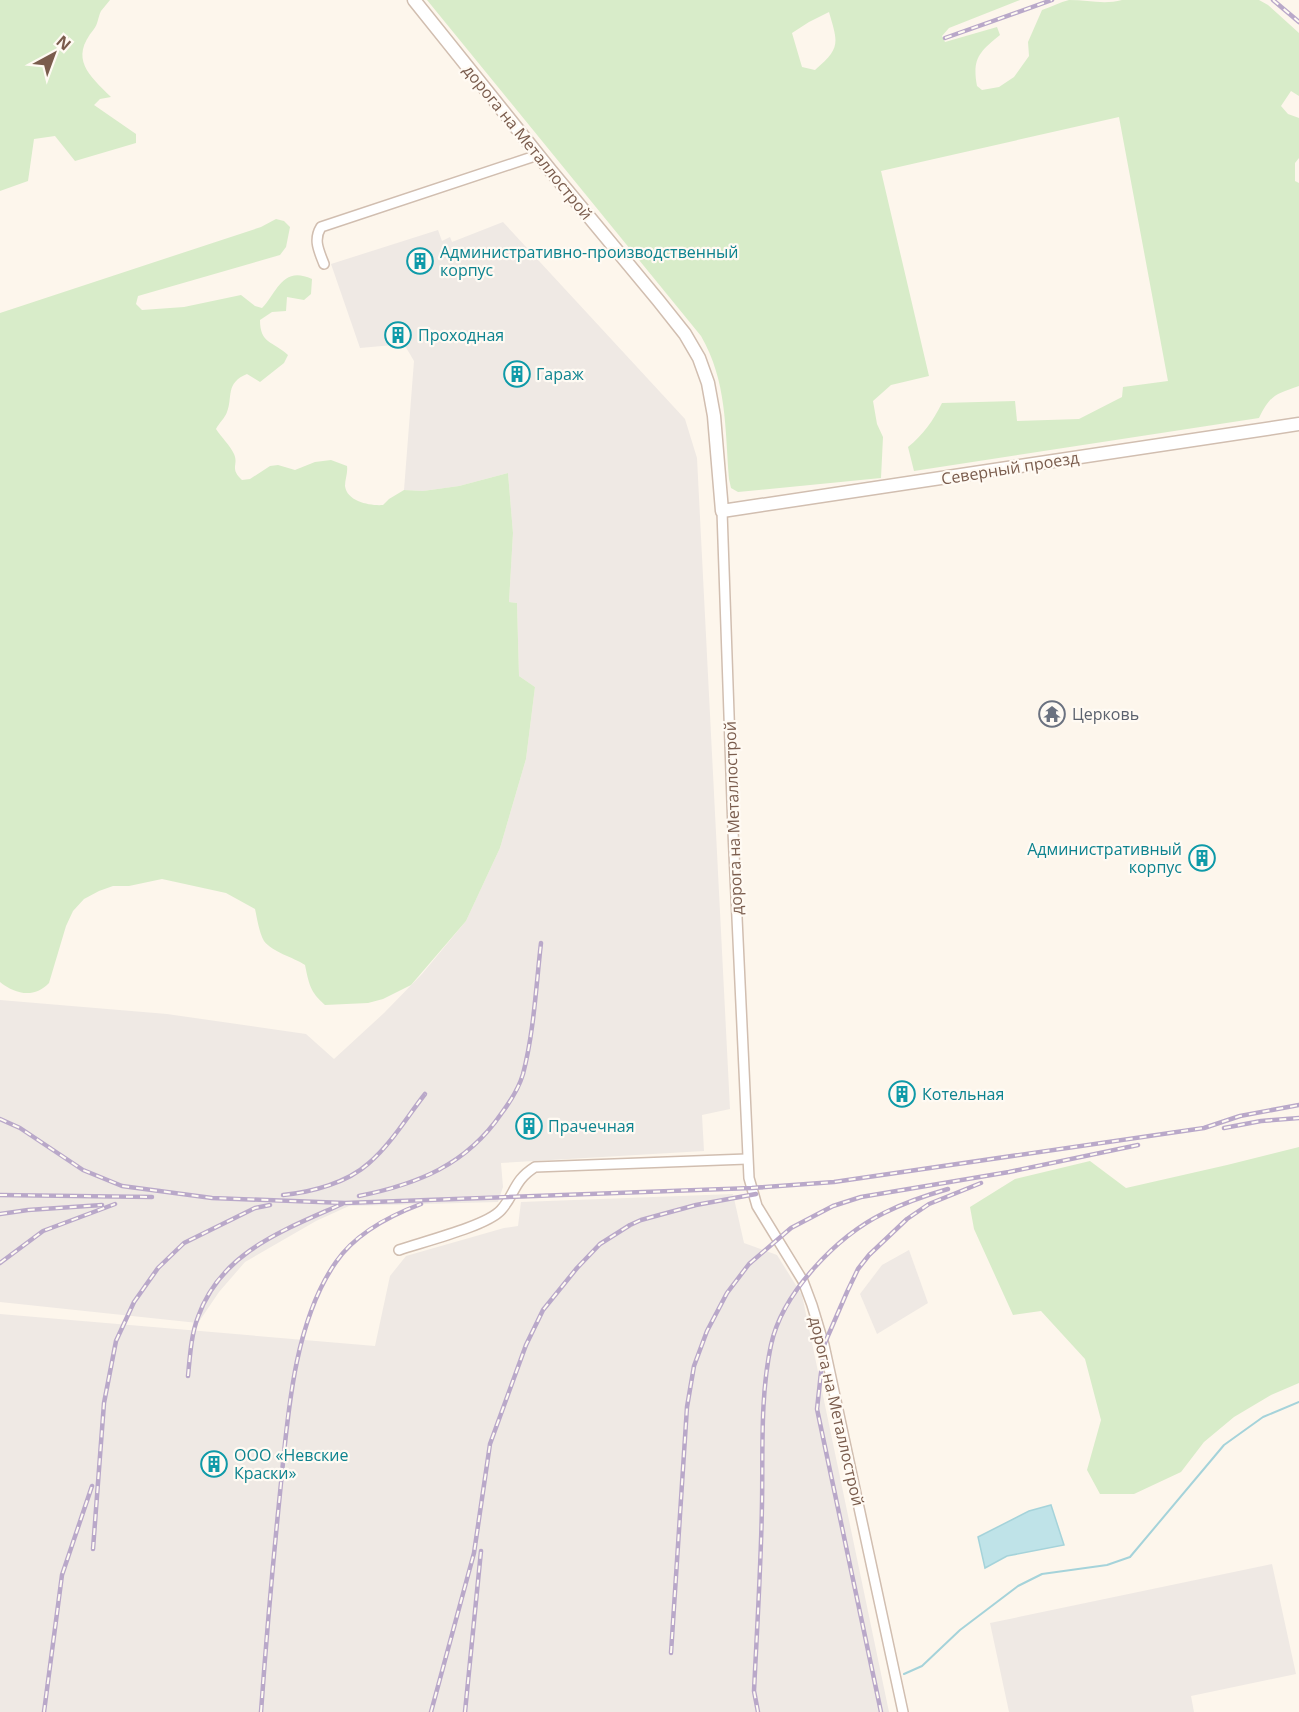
<svg xmlns="http://www.w3.org/2000/svg" width="1299" height="1712" viewBox="0 0 1299 1712" font-family="'Open Sans',sans-serif">
	<style>
		.industrial { fill: #efe9e4 }
		.green { fill: #d8ecc9; fill-rule: evenodd }
		.water { fill: #bfe3e8; stroke: #a5d3da; stroke-width: 1.5 }
		.lines { fill: none; stroke-linecap: round; stroke-linejoin: round }
		.stream { stroke: #a5d3da; stroke-width: 2 }
		.minor-casing { stroke: #d1beb0; stroke-width: 12 }
		.tertiary-casing { stroke: #d1beb0; stroke-width: 15 }
		.minor { stroke: #fff; stroke-width: 9 }
		.tertiary { stroke: #fff; stroke-width: 12 }
		.rail-casing { stroke: #b9a8c9; stroke-width: 4.5 }
		.rail { stroke: #fffaf3; stroke-width: 2; stroke-dasharray: 7; stroke-linecap: butt }
		.labels { text-anchor: middle; dominant-baseline: central; stroke-width: 4.5; stroke-linejoin: round; paint-order: stroke }
		.street-label { font-size: 16px; fill: #7a5c4d; stroke: #fffaf3 }
		.culture-label { font-size: 16px; fill: #0d838f; stroke: #fffaf3; text-anchor: start }
		.worship-label { font-size: 16px; fill: #5b616d; stroke: #fffaf3; text-anchor: start }
	</style>
	<rect width="100%" height="100%" fill="#fdf6ec"/>
	<g class="industrial">
		<path d="M 503,222 L 685,419 L 697,458 L 730,1109 L 702,1115 L 704,1151 L 501,1163 L 503,1187 L 498,1202 L 349,1206 L 316,1221 L 245,1262 L 219,1292 L 198,1323 L 0,1302 L 0,1000 L 167,1014 L 306,1034 L 334,1059 L 384,1013 L 422,974 L 466,921 L 500,848 L 526,759 L 535,687 L 519,676 L 517,603 L 509,602 L 513,533 L 508,473 L 459,486 L 423,491 L 404,490 L 414,361 L 404,344 L 360,348 L 331,264 L 438,230 L 442,241 L 450,237 L 452,242 Z"/>
		<path d="M 733,1194 L 744,1243 L 777,1255 L 802,1295 L 889,1712 L 0,1712 L 0,1314 L 375,1346 L 390,1276 L 406,1256 L 504,1228 L 518,1226 L 521,1202 Z"/>
		<path d="M 909,1250 L 928,1303 L 877,1334 L 860,1294 L 882,1265 Z"/>
		<path d="M 1272,1564 L 1296,1674 L 1191,1696 L 1194,1712 L 1009,1712 L 990,1623 Z"/>
	</g>
	<g class="green">
		<path d="M 0,0 L 110,0 C 107,4 104,7 101,11 C 98,17 98,24 94,29 C 69,59 89,75 111,97 L 100,99 L 94,105 L 136,134 L 136,143 L 75,161 L 55,136 L 34,139 L 28,181 L 0,191 Z"/>
		<path d="M 427,0 L 1020,0 L 949,28 L 942,36 L 945,42 L 997,27 L 1000,35 C 979,52 972,59 977,86 L 982,90 L 999,87 L 1014,77 L 1029,56 L 1028,42 L 1042,10 C 1051,7 1060,2 1069,0 C 1088,0 1104,5 1122,0 L 1259,0 L 1268,5 L 1299,33 L 1299,96 L 1291,91 L 1281,106 L 1288,114 L 1299,118 L 1299,158 L 1295,163 L 1295,181 L 1299,183 L 1299,386 C 1276,394 1270,395 1259,418 L 914,471 L 908,447 C 923,435 933,421 942,403 L 1015,401 L 1017,421 L 1079,419 L 1122,397 L 1123,387 L 1168,381 L 1119,117 L 881,171 L 929,376 L 891,385 L 873,401 L 877,424 L 883,437 L 881,478 L 738,492 L 731,488 L 729,479 C 725,428 727,381 701,336 ZM 829,12 C 838,43 841,48 815,70 L 802,67 L 792,33 L 809,22 Z"/>
		<path d="M 276,219 L 284,221 L 290,227 L 286,247 L 280,255 L 138,296 L 136,304 L 142,310 L 184,307 L 241,295 L 255,306 L 262,308 C 277,293 282,265 312,279 L 311,294 L 304,300 L 287,297 L 286,311 L 272,312 L 260,320 C 260,344 273,341 288,355 L 284,363 L 260,382 L 247,374 C 225,383 233,397 227,412 C 225,418 219,423 216,429 C 221,437 230,445 234,454 C 239,465 229,468 242,480 L 250,479 L 270,466 L 278,465 L 295,470 L 315,462 L 331,460 L 347,466 C 348,473 345,479 345,486 C 347,502 371,506 383,505 L 389,499 L 404,490 L 423,491 L 459,486 L 508,473 L 513,533 L 509,602 L 517,603 L 519,676 L 535,687 L 526,759 L 500,848 L 466,921 L 411,985 L 383,999 L 368,1003 L 325,1005 C 310,992 309,984 305,965 C 293,957 272,952 264,941 C 259,932 257,918 255,909 L 226,893 L 162,879 L 129,886 L 113,886 L 99,891 L 84,899 L 73,911 L 66,926 L 49,983 C 34,999 15,994 0,982 L 0,313 L 261,227 Z"/>
		<path d="M 1299,1147 L 1299,1383 L 1271,1395 L 1234,1417 L 1204,1442 L 1181,1472 L 1134,1494 L 1100,1494 L 1087,1470 L 1101,1420 L 1085,1359 L 1041,1311 L 1013,1315 L 974,1229 L 970,1207 L 1015,1179 L 1090,1161 L 1126,1188 L 1227,1165 Z"/>
	</g>
	<path class="water" d="M 1051,1505 L 1064,1545 L 1007,1556 L 985,1568 L 978,1537 L 1029,1511 Z"/>
	<g class="lines">
		<path class="stream" d="M 904,1674 L 922,1666 L 960,1630 L 1018,1586 L 1042,1574 L 1107,1565 L 1130,1557 L 1224,1445 L 1263,1417 L 1299,1402"/>
		<g class="minor-casing">
			<g id="minor">
				<path d="M 324,264 C 319,251 313,240 321,227 L 538,155"/>
				<path d="M 722,511 L 733,831 L 749,1178 L 757,1206 L 803,1281 L 812,1305 L 824,1345 L 903,1712"/>
				<path d="M 399,1250 C 422,1242 487,1226 501,1210 C 516,1193 513,1181 535,1167 L 747,1159"/>
			</g>
		</g>
		<g class="tertiary-casing">
			<path id="tertiary" d="M 414,0 L 551,171 L 658,300 L 685,334 L 699,358 L 708,383 L 714,416 L 722,511 L 1299,424"/>
		</g>
		<use href="#minor" class="minor"/>
		<use href="#tertiary" class="tertiary"/>
		<g class="rail-casing">
			<g id="rail">
				<path d="M 1273,0 L 1299,22"/>
				<path d="M 945,38 L 1052,0"/>
				<path d="M 0,1119 L 20,1128 L 83,1170 L 122,1186 L 212,1198 L 345,1203 L 752,1188 L 834,1182 L 1204,1128 L 1240,1116 L 1299,1105"/>
				<path d="M 1224,1128 L 1261,1121 L 1299,1118"/>
				<path d="M 0,1195 L 152,1197"/>
				<path d="M 283,1195 C 312,1192 347,1183 369,1163 C 391,1144 407,1117 425,1094"/>
				<path d="M 359,1196 C 418,1184 466,1165 501,1114 C 510,1102 519,1088 523,1074 C 534,1032 536,986 541,943"/>
				<path d="M 0,1214 L 28,1210 L 102,1205"/>
				<path d="M 0,1263 L 43,1231 L 115,1204"/>
				<path d="M 188,1376 C 190,1356 191,1335 198,1317 C 221,1252 284,1230 342,1204"/>
				<path d="M 93,1549 L 104,1403 L 116,1341 L 134,1302 L 158,1268 L 184,1243 L 255,1208 L 270,1205"/>
				<path d="M 671,1653 L 687,1407 L 694,1366 L 707,1331 L 727,1293 L 749,1264 L 791,1228 L 833,1206 L 861,1197 L 1009,1172 L 1138,1145"/>
				<path d="M 44,1712 L 62,1575 L 92,1486"/>
				<path d="M 261,1712 C 266,1642 272,1573 279,1503 C 287,1428 291,1326 336,1262 C 356,1233 389,1216 421,1204"/>
				<path d="M 431,1712 L 474,1553 L 490,1444 L 526,1345 L 543,1310 L 577,1268 L 600,1244 L 630,1225 L 641,1220 L 696,1205 L 756,1194"/>
				<path d="M 465,1712 L 481,1551"/>
				<path d="M 758,1712 L 754,1691 C 757,1629 761,1566 762,1504 C 763,1451 760,1397 771,1345 C 782,1293 837,1236 884,1213 C 904,1203 927,1195 948,1189"/>
				<path d="M 881,1712 L 817,1409 L 824,1345 L 847,1292 L 858,1269 L 869,1255 L 907,1219 L 929,1204 L 981,1183"/>
			</g>
		</g>
		<use href="#rail" class="rail"/>
	</g>
	<defs>
		<g id="building-ring" transform="scale(1.35)"><circle r="9.5" fill="#fffaf3" stroke="#0f9aa8" stroke-width="1.5"/><path d="M-4-6H4V6H1V3H-1V6H-4ZM-2.5-4.3h1.7v1.8h-1.7ZM.8-4.3h1.7v1.8H.8ZM-2.5-1h1.7V.8h-1.7ZM.8-1h1.7V.8H.8Z" fill="#0f9aa8"/></g>
		<g id="temple-ring" transform="scale(1.35)"><circle r="9.5" fill="#fffaf3" stroke="#6b7280" stroke-width="1.5"/><path d="M0-6L5-2H3V0L6.5 2.5H4V6H1.5V3h-3V6H-4V2.5H-6.5L-3 0V-2H-5Z" fill="#6b7280"/></g>
	</defs>
	<g fill-rule="evenodd">
		<use href="#building-ring" x="420" y="261"/>
		<use href="#building-ring" x="398" y="335"/>
		<use href="#building-ring" x="517" y="374"/>
		<use href="#temple-ring" x="1052" y="714"/>
		<use href="#building-ring" x="1202" y="858"/>
		<use href="#building-ring" x="902" y="1094"/>
		<use href="#building-ring" x="529" y="1126"/>
		<use href="#building-ring" x="214" y="1464"/>
	</g>
	<g class="labels">
		<g class="street-label">
			<text transform="translate(528 142) rotate(51)">дорога на Металлострой</text>
			<text transform="translate(1010 468) rotate(-9)">Северный проезд</text>
			<text transform="translate(733 818) rotate(-92)">дорога на Металлострой</text>
			<text transform="translate(837 1411) rotate(77)">дорога на Металлострой</text>
		</g>
		<g class="culture-label">
			<text x="440" y="252">Административно-производственный<tspan x="440" dy="18">корпус</tspan></text>
			<text x="418" y="335">Проходная</text>
			<text x="536" y="374">Гараж</text>
			<text x="1182" y="849" text-anchor="end">Административный<tspan x="1182" dy="18">корпус</tspan></text>
			<text x="922" y="1094">Котельная</text>
			<text x="548" y="1126">Прачечная</text>
			<text x="234" y="1455">ООО «Невские<tspan x="234" dy="18">Краски»</tspan></text>
		</g>
		<g class="worship-label">
			<text x="1072" y="714">Церковь</text>
		</g>
	</g>
	<g transform="translate(54 54) rotate(41)" stroke="#fffaf3" stroke-width="4.5" paint-order="stroke">
	<path d="M0-4.5L10 22L0 15L-10 22Z" fill="#7a5c4d"/>
	<text y="-9" font-size="16" font-weight="bold" text-anchor="middle" fill="#7a5c4d">N</text>
	</g>
</svg>
